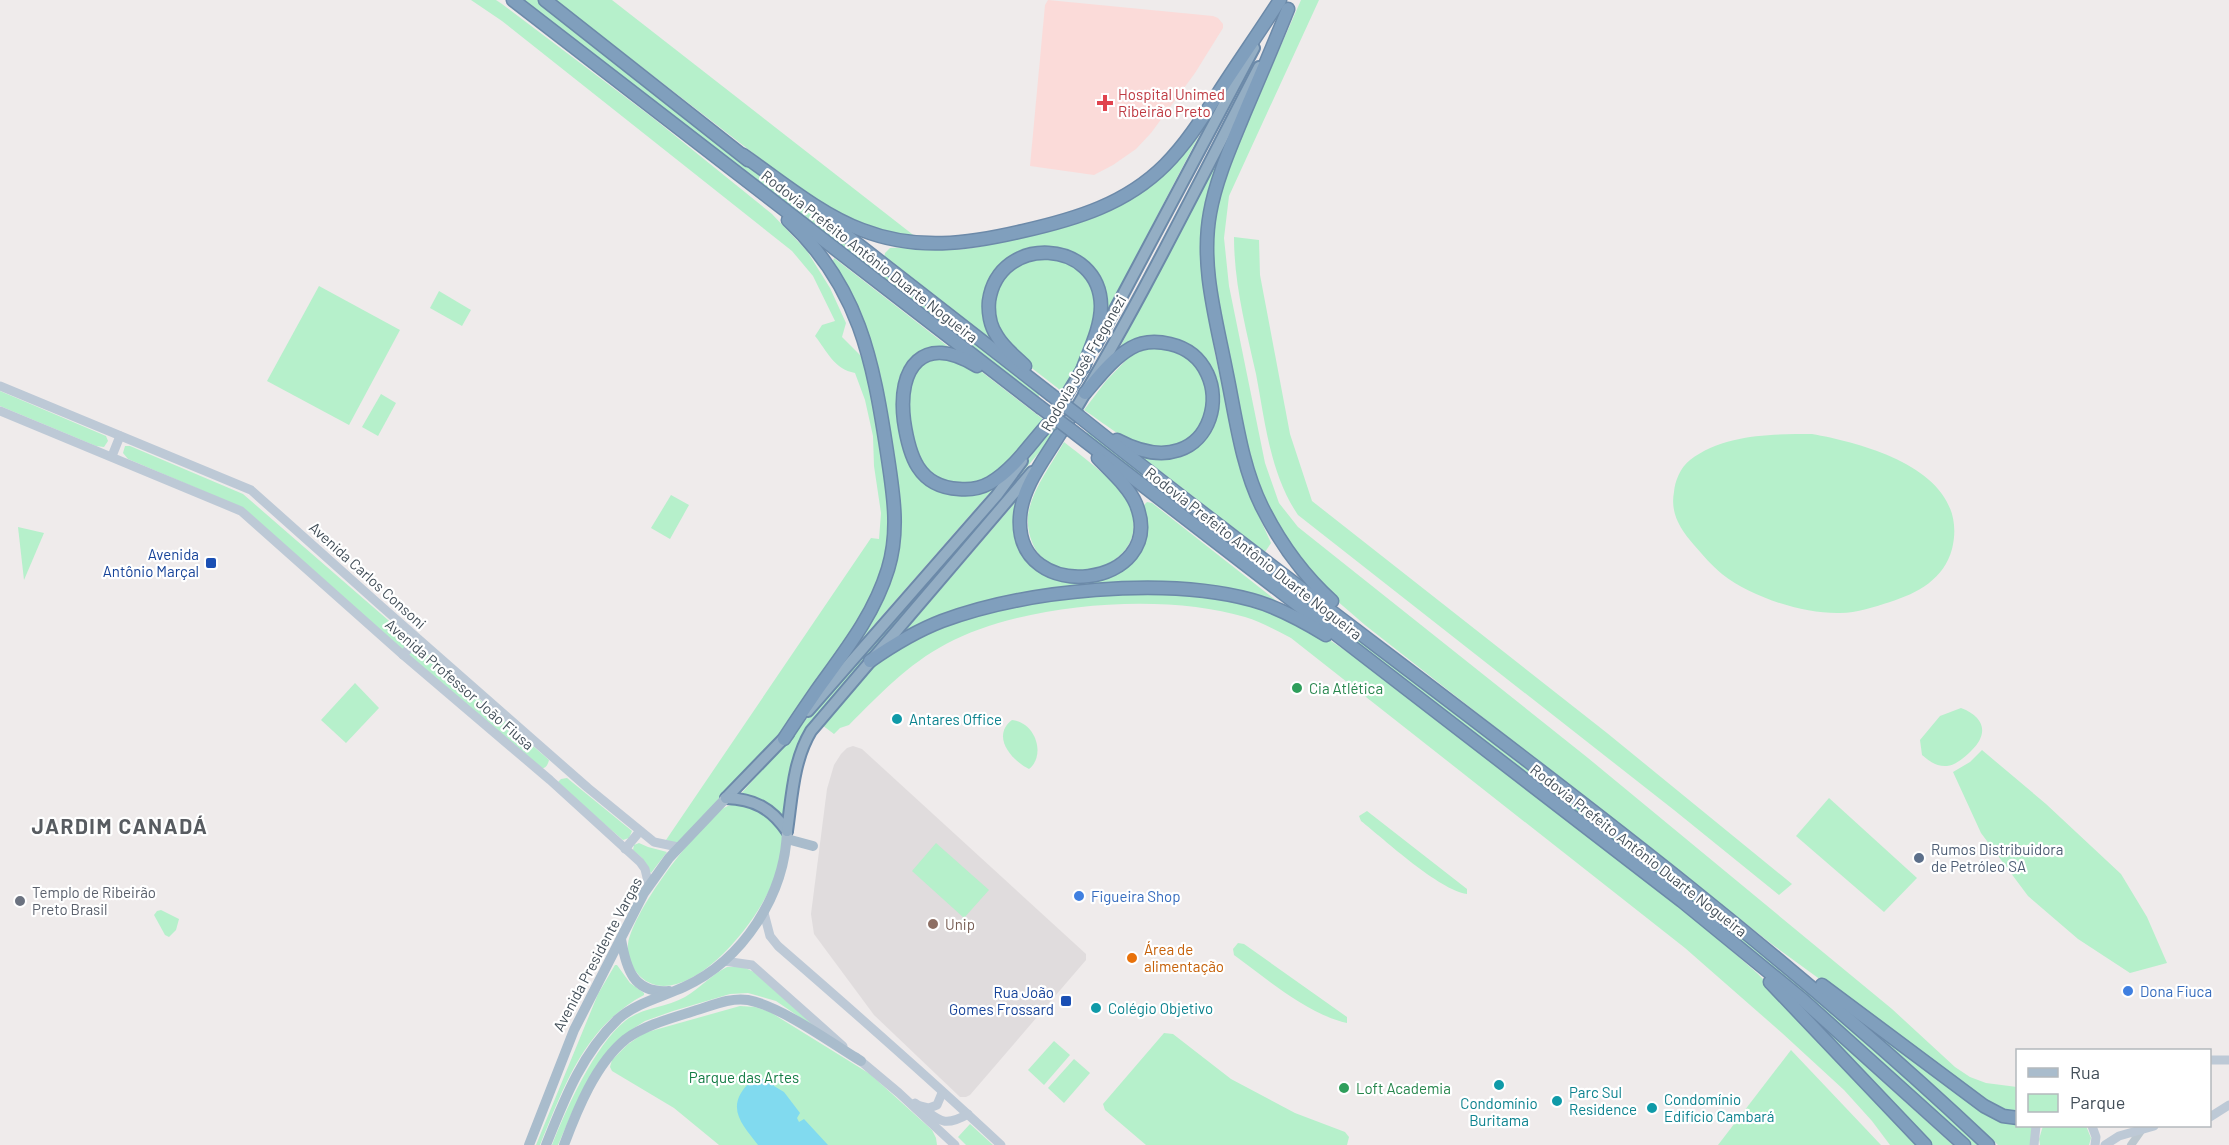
<svg xmlns="http://www.w3.org/2000/svg" width="2229" height="1145" viewBox="0 0 2229 1145" font-family="Barlow,sans-serif">
	<style>
		.education { fill: #e0dcdd }
		.medical { fill: #fbdbd9 }
		.green { fill: #b6f0cb }
		.water { fill: #81daef }
		.lines { fill: none; stroke-linecap: round; stroke-linejoin: round }
		.trunk-casing { stroke: #6c8aa9; stroke-width: 14 }
		.motorway-casing { stroke: #6c8aa9; stroke-width: 15 }
		.tertiary { stroke: #bbc7cf; stroke-width: 8 }
		.secondary { stroke: #bdc9d6; stroke-width: 9 }
		.primary { stroke: #a9bccc; stroke-width: 10 }
		.trunk { stroke: #94aec4; stroke-width: 10 }
		.motorway { stroke: #809fbd; stroke-width: 12 }
		.motorway-bridge-casing { stroke: #6c8aa9; stroke-width: 15; stroke-linecap: butt }
		.motorway-bridge { stroke: #809fbd; stroke-width: 12 }
		.health-dot { fill: #e0444e; stroke: #fff; stroke-width: 2 }
		.transit-dot { fill: #1a4fb4; stroke: #fff; stroke-width: 2 }
		.leisure-dot { fill: #2e9e5b; stroke: #fff; stroke-width: 2 }
		.culture-dot { fill: #0f9aa8; stroke: #fff; stroke-width: 2 }
		.service-dot { fill: #5c6f8a; stroke: #fff; stroke-width: 2 }
		.shop-dot { fill: #3f7fe0; stroke: #fff; stroke-width: 2 }
		.worship-dot { fill: #6b7280; stroke: #fff; stroke-width: 2 }
		.education-dot { fill: #8d6e63; stroke: #fff; stroke-width: 2 }
		.food-dot { fill: #e8710a; stroke: #fff; stroke-width: 2 }
		.labels { text-anchor: middle; dominant-baseline: central; stroke-width: 4.5; stroke-linejoin: round; paint-order: stroke }
		.health-label { font-size: 15px; fill: #be3a42; stroke: #fff; text-anchor: start }
		.street-label { font-size: 15px; fill: #434f59; stroke: #fff }
		.transit-label { font-size: 15px; fill: #164399; stroke: #fff; text-anchor: end }
		.leisure-label { font-size: 15px; fill: #27864d; stroke: #fff; text-anchor: start }
		.culture-label { font-size: 15px; fill: #0d838f; stroke: #fff; text-anchor: start }
		.service-label { font-size: 15px; fill: #4e5e75; stroke: #fff; text-anchor: start }
		.worship-label { font-size: 15px; fill: #5b616d; stroke: #fff; text-anchor: start }
		.shop-label { font-size: 15px; fill: #366cbe; stroke: #fff; text-anchor: start }
		.education-label { font-size: 15px; fill: #785e54; stroke: #fff; text-anchor: start }
		.food-label { font-size: 15px; fill: #c56008; stroke: #fff; text-anchor: start }
		.park-label { font-size: 15px; fill: #137c45; stroke: #fff }
		.district-label { font-size: 21px; font-weight: bold; letter-spacing: 1.5px; fill: #585c61; stroke: #fff }
	</style>
	<rect width="100%" height="100%" fill="#efebeb"/>
	<path class="education" d="M 853,746 L 862,749 L 1086,954 L 1086,960 L 970,1095 L 966,1097 L 960,1097 L 874,1015 L 814,934 L 811,914 L 827,789 L 834,765 L 841,754 L 847,748 Z"/>
	<path class="medical" d="M 1048,0 L 1213,16 L 1218,18 L 1223,24 L 1223,28 L 1195,73 L 1151,133 L 1136,149 L 1113,165 L 1094,175 L 1030,166 L 1045,5 Z"/>
	<g class="green">
		<path d="M 471,0 L 496,0 L 502,4 L 653,118 L 772,214 L 807,251 L 830,288 L 846,323 L 842,337 L 863,358 L 874,404 L 892,499 L 885,567 L 868,608 L 820,682 L 779,734 L 678,844 L 666,840 L 871,538 L 879,539 L 881,513 L 874,466 L 873,436 L 865,400 L 855,373 C 834,369 827,351 815,336 L 822,325 L 835,321 L 813,276 L 792,251 L 502,21 Z"/>
		<path d="M 522,0 L 538,0 L 1040,394 L 1038,397 Z"/>
		<path d="M 555,0 L 612,0 L 921,241 L 857,225 L 814,200 Z"/>
		<path d="M 1301,0 L 1319,0 L 1229,196 L 1224,238 L 1229,286 L 1265,463 L 1279,503 L 1298,527 L 1588,758 L 1892,1009 L 1955,1067 L 1970,1077 L 1986,1083 L 2017,1087 L 2017,1115 L 1999,1110 L 1773,945 L 1365,625 L 1321,587 L 1295,557 L 1255,485 L 1214,293 L 1209,244 L 1221,182 Z"/>
		<path d="M 1204,126 L 1101,323 L 1104,296 C 1096,288 1070,256 1062,252 C 1042,242 997,256 991,280 C 989,292 992,326 992,340 L 989,340 L 884,258 L 885,253 L 890,248 C 917,246 945,253 972,248 C 983,247 993,243 1004,240 C 1054,229 1103,221 1145,190 C 1168,173 1186,147 1204,126 Z"/>
		<path d="M 1219,161 L 1208,195 L 1203,220 L 1200,239 L 1201,258 L 1215,354 L 1230,421 L 1248,492 L 1271,543 L 1265,552 L 1138,454 L 1163,458 L 1181,452 L 1210,429 L 1213,376 L 1204,359 L 1187,345 L 1173,340 L 1118,351 L 1216,162 Z"/>
		<path d="M 1234,237 L 1259,240 L 1260,275 L 1290,434 L 1312,501 L 1607,733 L 1792,884 L 1779,895 L 1674,810 L 1298,515 C 1270,474 1265,421 1256,374 C 1246,329 1234,284 1234,237 Z"/>
		<path d="M 1045,254 L 1078,266 L 1093,286 L 1097,318 L 1083,355 L 1064,393 L 1024,362 L 1000,337 L 993,315 L 996,289 L 1014,264 Z"/>
		<path d="M 834,258 L 950,348 C 928,347 924,353 908,367 L 905,442 L 943,490 L 999,482 L 846,657 L 891,569 L 886,429 L 832,263 Z"/>
		<path d="M 319,286 L 400,330 L 349,425 L 267,381 Z"/>
		<path d="M 439,291 L 471,310 L 462,326 L 430,308 Z"/>
		<path d="M 1152,347 C 1164,349 1177,350 1187,358 C 1204,372 1213,402 1203,422 C 1194,440 1168,452 1148,447 C 1124,441 1104,423 1084,410 L 1106,381 L 1133,353 Z"/>
		<path d="M 937,356 L 974,366 L 1044,420 L 1013,460 L 980,483 L 956,485 L 935,477 L 921,461 L 912,439 L 906,397 L 913,372 L 921,363 Z"/>
		<path d="M 0,391 L 106,436 L 108,441 L 104,447 L 96,446 L 0,406 Z"/>
		<path d="M 381,394 L 396,403 L 378,436 L 362,427 Z"/>
		<path d="M 1053,427 L 1058,430 L 803,734 L 791,769 L 784,819 C 774,803 758,797 740,795 L 999,498 Z"/>
		<path d="M 1089,431 L 1649,860 L 1809,990 L 1981,1145 L 1972,1145 L 1847,1031 L 1683,894 L 1086,434 Z"/>
		<path d="M 1812,434 C 1868,444 1971,472 1952,549 C 1944,579 1918,593 1890,602 C 1874,607 1854,614 1837,613 C 1801,613 1751,597 1722,574 C 1711,565 1703,555 1694,545 C 1680,529 1670,513 1674,492 C 1675,481 1680,468 1690,460 C 1724,434 1771,434 1812,434 Z"/>
		<path d="M 1064,442 C 1083,457 1120,484 1129,505 C 1157,566 1054,599 1032,542 C 1029,534 1027,525 1028,515 C 1032,489 1052,464 1064,442 Z"/>
		<path d="M 125,446 L 130,446 L 243,494 L 549,760 C 547,768 544,769 536,769 L 241,507 L 128,459 L 123,453 Z"/>
		<path d="M 671,495 L 689,505 L 670,539 L 651,528 Z"/>
		<path d="M 1020,497 L 1015,515 L 1015,536 L 1026,557 L 1039,570 L 1056,577 L 1120,570 L 1139,553 L 1146,533 L 1143,506 L 1147,502 L 1152,503 L 1287,609 L 1215,590 L 1020,594 L 956,610 L 905,631 Z"/>
		<path d="M 18,527 L 44,533 L 24,580 Z"/>
		<path d="M 1175,591 L 1250,603 L 1328,639 L 1355,657 L 1700,923 L 1757,973 L 1800,1016 L 1921,1145 L 1890,1145 L 1872,1121 L 1844,1090 L 1782,1033 L 1685,948 L 1291,638 C 1276,630 1261,622 1245,617 C 1162,592 1023,603 946,644 C 908,664 879,695 849,725 L 840,728 L 834,734 L 822,725 L 876,659 L 939,627 L 1030,600 Z"/>
		<path d="M 355,683 L 379,708 L 346,743 L 321,720 Z"/>
		<path d="M 1961,708 C 1985,717 1989,734 1971,751 C 1965,757 1956,765 1947,766 C 1937,767 1929,761 1922,755 L 1920,740 L 1940,716 Z"/>
		<path d="M 1012,720 C 1036,722 1046,756 1029,769 C 1011,760 991,736 1012,720 Z"/>
		<path d="M 1982,750 L 2046,804 L 2121,874 L 2147,917 L 2167,963 L 2130,973 L 2078,939 L 2028,896 L 1981,833 L 1953,772 L 1970,762 Z"/>
		<path d="M 567,778 L 632,831 L 629,838 L 623,840 L 560,786 L 558,782 L 561,779 Z"/>
		<path d="M 1829,798 L 1917,878 L 1884,912 L 1796,836 Z"/>
		<path d="M 742,803 C 757,806 776,817 781,832 C 797,879 700,1010 648,982 C 636,976 626,959 628,944 C 634,909 693,833 721,810 C 727,805 735,804 742,803 Z"/>
		<path d="M 1367,811 L 1467,889 L 1467,894 C 1439,890 1385,840 1361,821 L 1359,816 Z"/>
		<path d="M 639,843 L 648,847 L 667,852 L 651,873 L 642,858 L 633,850 L 634,845 Z"/>
		<path d="M 936,843 L 989,890 L 964,918 L 912,871 Z"/>
		<path d="M 161,910 L 179,919 L 176,930 L 169,937 L 165,935 L 154,915 L 157,911 Z"/>
		<path d="M 1238,943 L 1244,944 L 1347,1017 L 1347,1023 C 1307,1014 1267,979 1234,955 L 1233,949 Z"/>
		<path d="M 615,965 L 617,965 L 630,983 L 644,993 L 644,995 C 585,1026 564,1086 540,1145 L 536,1145 L 598,994 Z"/>
		<path d="M 727,967 L 743,967 L 754,972 L 814,1025 L 814,1027 L 776,1001 L 748,993 L 730,994 L 673,1011 L 645,1021 L 634,1028 L 573,1110 L 558,1145 L 552,1145 C 566,1109 595,1045 625,1021 C 642,1007 666,1008 685,997 C 700,988 711,975 727,967 Z"/>
		<path d="M 740,1006 L 755,1007 L 770,1012 L 870,1074 L 932,1130 L 936,1138 L 937,1145 L 719,1145 L 674,1108 L 612,1071 L 610,1067 L 612,1060 L 627,1045 L 644,1033 Z"/>
		<path d="M 1856,1015 L 1988,1115 L 2007,1123 L 2033,1126 L 2030,1145 L 1998,1145 Z"/>
		<path d="M 1815,1020 L 1953,1145 L 1930,1145 L 1814,1021 Z"/>
		<path d="M 1164,1033 L 1173,1034 L 1231,1079 L 1295,1113 L 1345,1132 L 1349,1137 L 1347,1145 L 1146,1145 L 1105,1110 L 1103,1104 Z"/>
		<path d="M 1054,1041 L 1070,1055 L 1044,1085 L 1028,1070 Z"/>
		<path d="M 1791,1050 L 1881,1145 L 1718,1145 Z"/>
		<path d="M 1074,1059 L 1090,1073 L 1064,1103 L 1048,1088 Z"/>
		<path d="M 970,1124 L 993,1145 L 966,1145 L 958,1137 Z"/>
		<path d="M 2043,1126 L 2086,1126 L 2091,1138 L 2089,1145 L 2040,1145 L 2039,1139 Z"/>
	</g>
	<path class="water" d="M 760,1079 L 770,1079 L 774,1086 L 784,1092 L 800,1113 L 797,1118 L 799,1122 L 804,1119 L 828,1145 L 758,1145 C 746,1129 729,1113 741,1093 C 746,1085 750,1082 760,1079 Z"/>
	<g class="lines">
		<g class="trunk-casing">
			<g id="trunk">
				<path d="M 1095,347 L 1254,48"/>
				<path d="M 1049,424 L 1086,363"/>
				<path d="M 1061,433 C 1134,315 1195,190 1259,67"/>
				<path d="M 808,711 L 997,495 L 1022,461"/>
				<path d="M 726,798 L 788,734"/>
				<path d="M 726,798 C 754,799 771,808 787,831"/>
				<path d="M 787,831 C 792,797 793,761 811,731 L 1032,472"/>
			</g>
		</g>
		<g class="motorway-casing">
			<g id="motorway">
				<path d="M 513,0 L 1040,407"/>
				<path d="M 545,0 L 748,160"/>
				<path d="M 1288,9 C 1274,44 1259,79 1244,114 C 1231,146 1216,179 1210,213 C 1200,267 1217,322 1227,375 C 1236,419 1242,467 1262,507 C 1280,543 1302,574 1332,601"/>
				<path d="M 743,155 C 779,180 821,215 862,230 C 916,251 968,244 1023,231 C 1076,219 1126,204 1165,165 C 1187,143 1203,117 1219,92 C 1239,61 1260,31 1280,0"/>
				<path d="M 824,218 L 1050,394"/>
				<path d="M 977,366 C 923,333 897,367 904,421 C 909,455 918,487 959,489 C 969,490 981,488 990,483 C 1013,470 1030,444 1048,424"/>
				<path d="M 1025,366 C 1016,357 1004,348 997,336 C 990,326 988,312 989,301 C 999,233 1100,239 1101,306 C 1101,327 1090,349 1083,368"/>
				<path d="M 1085,393 C 1099,377 1112,359 1131,348 C 1143,341 1157,341 1170,344 C 1244,361 1219,494 1117,440"/>
				<path d="M 1080,417 C 1383,659 1706,878 1988,1145"/>
				<path d="M 1071,430 L 1682,901 L 1803,1000 L 1964,1145"/>
				<path d="M 1059,435 C 1044,460 1022,487 1020,517 C 1014,608 1170,588 1136,504 C 1129,487 1111,472 1098,458"/>
				<path d="M 870,661 C 893,645 916,631 942,621 C 1026,590 1164,576 1252,600 C 1278,607 1303,621 1326,635"/>
				<path d="M 784,739 C 795,722 806,706 817,690 C 845,651 874,615 888,569 C 900,530 893,492 887,452 C 873,360 859,286 788,220"/>
				<path d="M 1770,982 L 1925,1145"/>
				<path d="M 1822,985 L 1984,1106 L 2003,1116 L 2018,1118"/>
			</g>
		</g>
		<path class="tertiary" d="M 2131,1145 L 2143,1128"/>
		<g class="secondary">
			<path d="M 0,386 L 251,490 L 381,606 L 588,788 L 654,842 L 678,847"/>
			<path d="M 0,411 L 241,511 L 403,655 L 550,780 L 640,862 L 645,869 L 649,886"/>
			<path d="M 112,456 L 120,436"/>
			<path d="M 403,655 L 417,639"/>
			<path d="M 625,849 L 640,831"/>
			<path d="M 764,913 L 770,936 L 778,946 C 853,1011 928,1077 1001,1145"/>
			<path d="M 724,961 L 752,965 L 843,1046"/>
			<path d="M 856,1057 L 899,1093 L 955,1145"/>
			<path d="M 2210,1060 L 2229,1060"/>
			<path d="M 915,1103 C 938,1117 940,1130 968,1114"/>
			<path d="M 921,1106 L 929,1108 L 937,1105 L 942,1093"/>
			<path d="M 2210,1117 L 2229,1105"/>
			<path d="M 2092,1126 L 2096,1137 L 2095,1145"/>
			<path d="M 2034,1145 L 2036,1126"/>
			<path d="M 2105,1145 L 2119,1136 L 2154,1126"/>
		</g>
		<g class="primary">
			<path d="M 787,839 L 813,846"/>
			<path d="M 621,939 C 626,968 633,994 669,991"/>
			<path d="M 529,1145 L 574,1030 L 644,893 L 669,858 L 726,798"/>
			<path d="M 546,1145 C 564,1100 582,1053 618,1019 C 636,1003 662,997 684,987 C 743,960 785,895 787,831"/>
			<path d="M 564,1145 C 577,1110 596,1063 626,1039 C 645,1025 672,1018 694,1011 C 711,1006 730,997 748,1000 C 781,1006 831,1043 861,1061"/>
		</g>
		<use href="#trunk" class="trunk"/>
		<use href="#motorway" class="motorway"/>
		<g class="motorway-bridge-casing">
			<g id="motorway-bridge">
				<path d="M 1050,394 L 1080,417"/>
				<path d="M 1040,407 L 1071,430"/>
			</g>
		</g>
		<use href="#motorway-bridge" class="motorway-bridge"/>
	</g>
	<path class="health-dot" d="M1102 94h6v6h6v6h-6v6h-6v-6h-6v-6h6z"/>
	<g class="transit-dot">
		<rect x="205" y="557" width="12" height="12" rx="3"/>
		<rect x="1060" y="995" width="12" height="12" rx="3"/>
	</g>
	<g class="leisure-dot">
		<circle cx="1297" cy="688" r="6"/>
		<circle cx="1344" cy="1088" r="6"/>
	</g>
	<g class="culture-dot">
		<circle cx="897" cy="719" r="6"/>
		<circle cx="1096" cy="1008" r="6"/>
		<circle cx="1499" cy="1085" r="6"/>
		<circle cx="1557" cy="1101" r="6"/>
		<circle cx="1652" cy="1108" r="6"/>
	</g>
	<circle class="service-dot" cx="1919" cy="858" r="6"/>
	<g class="shop-dot">
		<circle cx="1079" cy="896" r="6"/>
		<circle cx="2128" cy="991" r="6"/>
	</g>
	<circle class="worship-dot" cx="20" cy="901" r="6"/>
	<circle class="education-dot" cx="933" cy="924" r="6"/>
	<circle class="food-dot" cx="1132" cy="958" r="6"/>
	<g class="labels">
		<g class="health-label">
			<text x="1118" y="94">Hospital Unimed<tspan x="1118" dy="17">Ribeirão Preto</tspan></text>
		</g>
		<g class="street-label">
			<text transform="translate(870 256) rotate(38)">Rodovia Prefeito Antônio Duarte Nogueira</text>
			<text transform="translate(1083 363) rotate(-60)">Rodovia José Fregonezi</text>
			<text transform="translate(1254 553) rotate(38)">Rodovia Prefeito Antônio Duarte Nogueira</text>
			<text transform="translate(368 575) rotate(42)">Avenida Carlos Consoni</text>
			<text transform="translate(460 684) rotate(41)">Avenida Professor João Fiusa</text>
			<text transform="translate(1639 850) rotate(38)">Rodovia Prefeito Antônio Duarte Nogueira</text>
			<text transform="translate(597 954) rotate(-62)">Avenida Presidente Vargas</text>
		</g>
		<g class="transit-label">
			<text x="199" y="554">Avenida<tspan x="199" dy="17">Antônio Marçal</tspan></text>
			<text x="1054" y="992">Rua João<tspan x="1054" dy="17">Gomes Frossard</tspan></text>
		</g>
		<g class="leisure-label">
			<text x="1309" y="688">Cia Atlética</text>
			<text x="1356" y="1088">Loft Academia</text>
		</g>
		<g class="culture-label">
			<text x="909" y="719">Antares Office</text>
			<text x="1108" y="1008">Colégio Objetivo</text>
			<text x="1569" y="1092">Parc Sul<tspan x="1569" dy="17">Residence</tspan></text>
			<text x="1664" y="1099">Condomínio<tspan x="1664" dy="17">Edifício Cambará</tspan></text>
			<text x="1499" y="1103" text-anchor="middle">Condomínio<tspan x="1499" dy="17">Buritama</tspan></text>
		</g>
		<g class="service-label">
			<text x="1931" y="849">Rumos Distribuidora<tspan x="1931" dy="17">de Petróleo SA</tspan></text>
		</g>
		<g class="worship-label">
			<text x="32" y="892">Templo de Ribeirão<tspan x="32" dy="17">Preto Brasil</tspan></text>
		</g>
		<g class="shop-label">
			<text x="1091" y="896">Figueira Shop</text>
			<text x="2140" y="991">Dona Fiuca</text>
		</g>
		<g class="education-label">
			<text x="945" y="924">Unip</text>
		</g>
		<g class="food-label">
			<text x="1144" y="949">Área de<tspan x="1144" dy="17">alimentação</tspan></text>
		</g>
		<g class="park-label">
			<text x="744" y="1077">Parque das Artes</text>
		</g>
		<g class="district-label">
			<text x="120" y="825">JARDIM CANADÁ</text>
		</g>
	</g>
	<rect x="2016" y="1049" width="195" height="78" fill="#ffffff" stroke="#b4b9bd" stroke-width="1.5"/>
	<rect x="2028" y="1068" width="30" height="9" fill="#a9bccc" stroke="#b4b9bd" stroke-width="1.5"/>
	<text x="2070" y="1079" font-size="18" fill="#434f59">Rua</text>
	<rect x="2028" y="1094" width="30" height="18" fill="#b6f0cb" stroke="#b4b9bd" stroke-width="1.5"/>
	<text x="2070" y="1109" font-size="18" fill="#434f59">Parque</text>
</svg>
